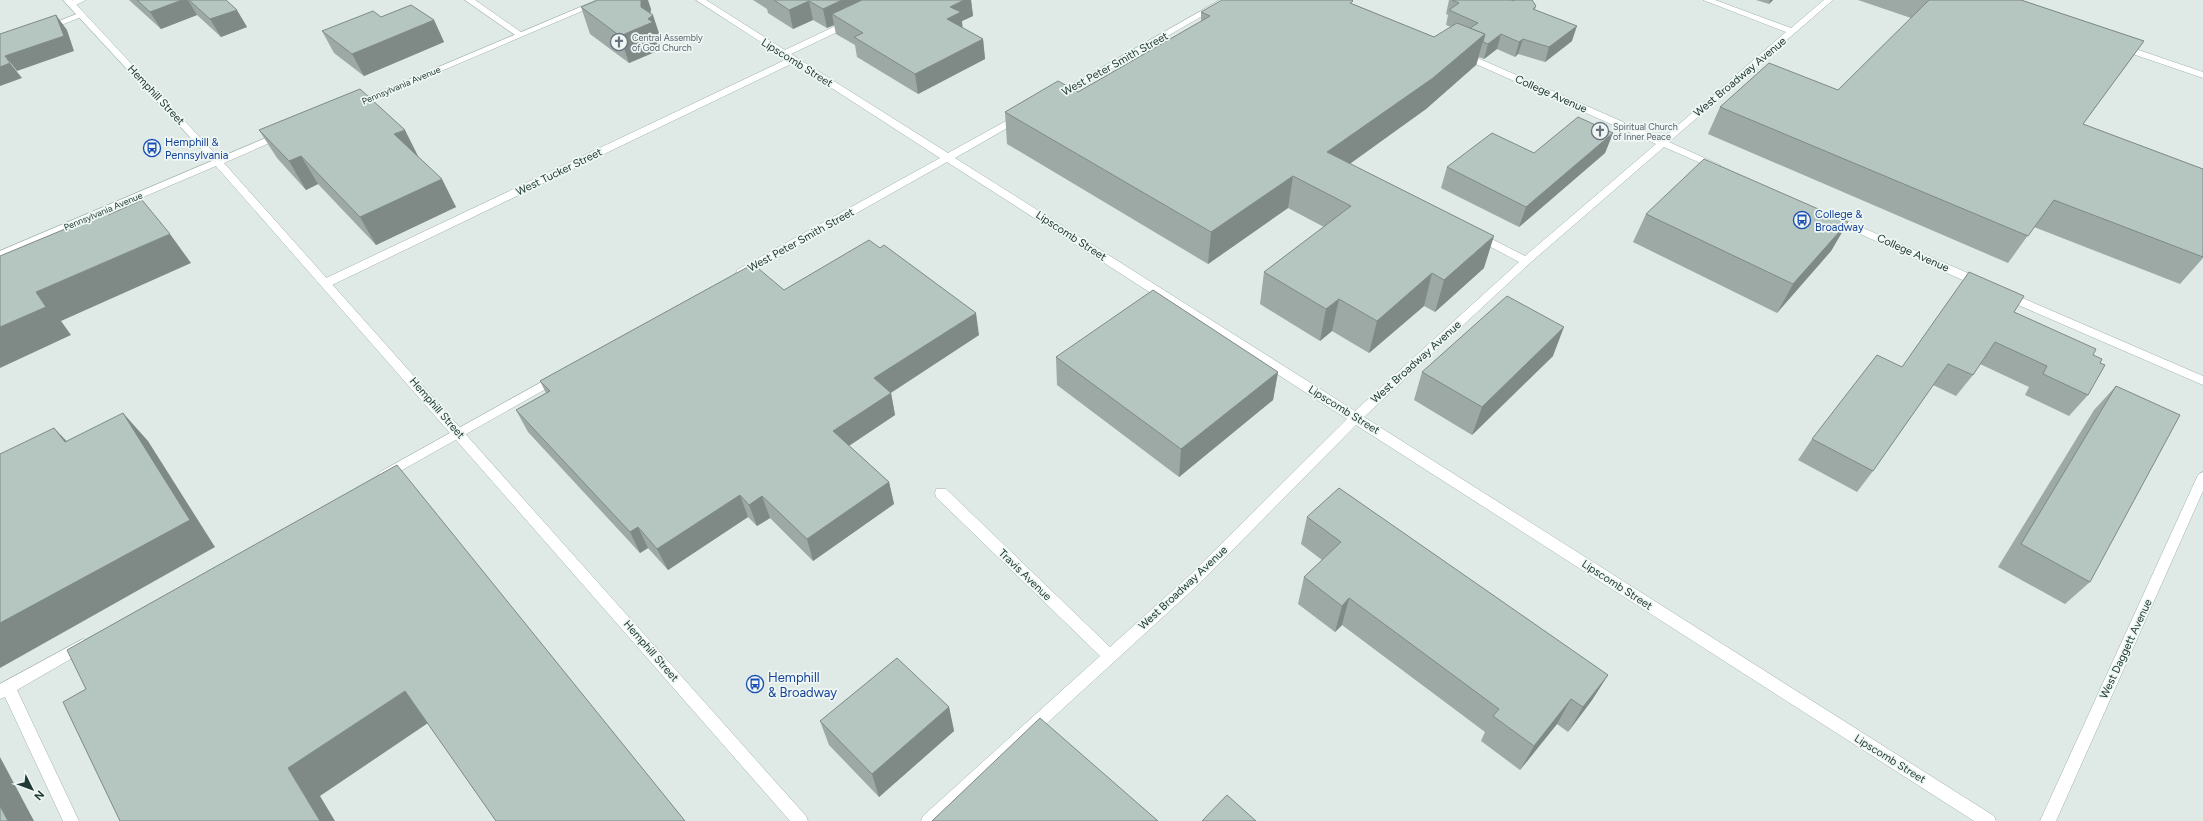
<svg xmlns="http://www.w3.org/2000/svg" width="2203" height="821" viewBox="0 0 2203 821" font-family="Figtree,sans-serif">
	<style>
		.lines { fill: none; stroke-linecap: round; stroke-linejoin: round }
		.minor-casing { stroke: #a2b2ad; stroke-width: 1 }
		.tertiary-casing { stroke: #a2b2ad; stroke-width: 1 }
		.secondary-casing { stroke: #9eb6af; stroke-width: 1 }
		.minor { fill: #fff; fill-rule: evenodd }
		.tertiary { fill: #fff; fill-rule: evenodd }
		.secondary { fill: #fff; fill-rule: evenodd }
		.wall { fill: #9ca9a4 }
		.shaded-wall { fill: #7f8a86 }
		.building { fill: #b5c5bf; stroke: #7f8a86 }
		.labels { text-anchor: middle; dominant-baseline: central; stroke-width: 3.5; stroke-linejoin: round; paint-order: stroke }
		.far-worship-label { font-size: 9px; fill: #5b616d; stroke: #eff7f4; text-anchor: start }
		.far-street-label { font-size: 9px; fill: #203a35; stroke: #eff7f4 }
		.street-label { font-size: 11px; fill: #203a35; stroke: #eff7f4 }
		.transit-label { font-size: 11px; fill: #164399; stroke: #eff7f4; text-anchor: start }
		.near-transit-label { font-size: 13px; fill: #164399; stroke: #eff7f4; text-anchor: start }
	</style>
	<rect width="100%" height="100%" fill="#dfeae6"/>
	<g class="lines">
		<g class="minor-casing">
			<g id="minor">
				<path d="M 74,0 L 86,0 L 74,6 L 68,6 L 68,2 Z"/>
				<path d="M 465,0 L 475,0 L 525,35 L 518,37 Z"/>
				<path d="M 696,0 L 706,0 L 785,50 L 846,21 L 852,21 L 852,25 L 791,54 L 948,153 L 1017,115 L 1023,115 L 1023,119 L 955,158 L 1355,411 L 1519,262 L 1474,238 L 1473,236 L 1474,234 L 1482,234 L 1525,256 L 1656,144 L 1460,57 L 1460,53 L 1466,53 L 1662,139 L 1786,32 L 1703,0 L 1715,0 L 1791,28 L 1824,0 L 1833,0 L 1669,142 L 1720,165 L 1720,169 L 1714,169 L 1664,147 L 1530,263 L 1364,417 L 1994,816 L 1996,821 L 1974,821 L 1356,425 L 1199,584 L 940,821 L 921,821 L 923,816 L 1100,656 L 936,497 L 935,493 L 936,489 L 946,489 L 1110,647 L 1189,576 L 1347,419 L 947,162 L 745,276 L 737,276 L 736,273 L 737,270 L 940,158 L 793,63 L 330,286 L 322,286 L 321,283 L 322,280 L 787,59 Z"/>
				<path d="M 1220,0 L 1230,0 L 1060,98 L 1054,98 L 1052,96 Z"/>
				<path d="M 79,13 L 86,15 L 49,30 L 42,28 Z"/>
				<path d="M 2121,44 L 2203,72 L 2203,78 L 2118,49 L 2118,45 Z"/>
				<path d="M 1833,215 L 1984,280 L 1985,283 L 1980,287 L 1976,286 L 1829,220 L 1828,218 L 1829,216 Z"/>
				<path d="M 2006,291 L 2203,376 L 2203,385 L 2002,298 L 2001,295 Z"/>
				<path d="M 556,374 L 562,378 L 560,381 L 388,478 L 380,478 L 378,475 L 380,472 Z"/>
				<path d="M 2203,472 L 2203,491 L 2056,821 L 2040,821 L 2197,477 L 2199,474 Z"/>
				<path d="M 83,639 L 88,641 L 90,645 L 88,649 L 17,690 L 79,821 L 63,821 L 5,697 L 0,699 L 0,684 Z"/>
			</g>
		</g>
		<g class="tertiary-casing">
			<g id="tertiary">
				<path d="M 597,0 L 608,0 L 359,106 L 353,106 L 351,104 Z"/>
				<path d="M 280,132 L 285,135 L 283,137 L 224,163 L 806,816 L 808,821 L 790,821 L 216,166 L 0,258 L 0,251 Z"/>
			</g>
		</g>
		<g class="secondary-casing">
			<path id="secondary" d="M 63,0 L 72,0 L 220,159 L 220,163 L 214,163 Z"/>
		</g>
		<use href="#minor" class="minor"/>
		<use href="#tertiary" class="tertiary"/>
		<use href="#secondary" class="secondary"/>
	</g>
	<g class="wall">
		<path d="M 129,0 L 226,0 L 247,27 L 221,37 L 197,15 L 161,29 Z"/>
		<path d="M 753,0 L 971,0 L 973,16 L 962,21 L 962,28 L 983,39 L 985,59 L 918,94 L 857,57 L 855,45 L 836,34 L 834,25 L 827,28 L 813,20 L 793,29 L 768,13 L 767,9 Z"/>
		<path d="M 1449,0 L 1513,0 L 1512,1 L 1536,6 L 1535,10 L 1572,41 L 1545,62 L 1518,54 L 1515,57 L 1497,49 L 1484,59 L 1479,57 L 1476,65 L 1426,109 L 1350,163 L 1484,268 L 1435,312 L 1424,306 L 1369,353 L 1332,331 L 1320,341 L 1260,304 L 1264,272 L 1324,227 L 1288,208 L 1208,264 L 1007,144 L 1005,112 L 1078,92 L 1201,22 L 1201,12 L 1353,4 L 1434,37 L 1451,27 L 1446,25 L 1448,15 L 1446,14 Z"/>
		<path d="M 1756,0 L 1773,0 L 1769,4 Z"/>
		<path d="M 1858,0 L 2021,0 L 2144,41 L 2083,124 L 2203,169 L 2203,258 L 2180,284 L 2034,227 L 2008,263 L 1708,134 L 1720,107 L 1838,90 L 1911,18 Z"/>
		<path d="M 581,7 L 651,9 L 650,13 L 662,42 L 660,43 L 662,49 L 629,63 L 590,34 Z"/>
		<path d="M 434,20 L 444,42 L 364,76 L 334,53 L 322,31 Z"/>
		<path d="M 259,130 L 419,158 L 456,207 L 376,245 L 318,184 L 306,190 L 277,158 Z"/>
		<path d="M 1613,133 L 1605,153 L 1519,227 L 1441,188 L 1447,167 L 1534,153 Z"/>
		<path d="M 1646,214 L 1848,222 L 1831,251 L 1777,313 L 1633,242 Z"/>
		<path d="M 784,290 L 979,335 L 891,393 L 895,415 L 849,446 L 889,482 L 894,504 L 813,561 L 770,518 L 757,526 L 748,517 L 668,570 L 648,548 L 640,553 L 528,432 L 516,410 L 546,393 L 540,381 Z"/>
		<path d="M 2014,312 L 2093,355 L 2100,363 L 2088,395 L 2069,416 L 2025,395 L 2029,387 L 1980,364 L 1973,375 L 1956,396 L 1933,385 L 1873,471 L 1857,492 L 1798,460 L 1812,439 L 1902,367 Z"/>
		<path d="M 1553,356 L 1472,435 L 1414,400 L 1422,372 Z"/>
		<path d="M 1056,357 L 1278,372 L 1273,400 L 1179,477 L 1057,385 Z"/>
		<path d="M 2116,386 L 2090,582 L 2065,604 L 1998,567 L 2094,410 Z"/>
		<path d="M 1307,517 L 1608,675 L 1592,700 L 1568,732 L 1557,724 L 1520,770 L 1481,741 L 1485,732 L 1342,625 L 1335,632 L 1298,604 L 1304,577 L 1322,560 L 1301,544 Z"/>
		<path d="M 949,707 L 954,731 L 879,797 L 829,745 L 820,721 Z"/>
	</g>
	<g class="shaded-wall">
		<path d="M 182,0 L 188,0 L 197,15 L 161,29 L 150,12 Z"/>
		<path d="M 641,0 L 648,0 L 651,9 L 650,17 L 653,15 L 662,42 L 660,43 L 662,49 L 629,63 L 620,36 L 641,7 Z"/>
		<path d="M 842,0 L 887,0 L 832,14 L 834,25 L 827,28 L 823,9 Z"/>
		<path d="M 964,0 L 971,0 L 973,16 L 962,21 L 963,32 L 947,19 L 950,7 Z"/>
		<path d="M 1770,0 L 1773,0 L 1769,4 Z"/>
		<path d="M 809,1 L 813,20 L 793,29 L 789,10 Z"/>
		<path d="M 237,10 L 247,27 L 221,37 L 210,19 Z"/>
		<path d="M 56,15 L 67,30 L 74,51 L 17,71 L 5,56 Z"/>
		<path d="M 434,20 L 444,42 L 364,76 L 352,54 Z"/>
		<path d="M 1577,26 L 1572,41 L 1545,62 L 1549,47 Z"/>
		<path d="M 1485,34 L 1476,65 L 1426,109 L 1322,184 L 1327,152 Z"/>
		<path d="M 1501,34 L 1497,49 L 1484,59 L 1488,44 Z"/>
		<path d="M 983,39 L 985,59 L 918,94 L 915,74 Z"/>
		<path d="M 1523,39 L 1518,54 L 1515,57 L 1519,42 Z"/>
		<path d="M 10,63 L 22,78 L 0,86 L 0,67 Z"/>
		<path d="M 405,130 L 419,158 L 409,162 L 394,134 Z"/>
		<path d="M 1613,133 L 1605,153 L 1519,227 L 1526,207 Z"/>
		<path d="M 301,156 L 318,184 L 306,190 L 289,161 Z"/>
		<path d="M 1293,176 L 1288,208 L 1208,264 L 1211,232 Z"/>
		<path d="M 442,179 L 456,207 L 376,245 L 360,217 Z"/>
		<path d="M 1848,222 L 1831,251 L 1777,313 L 1793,284 Z"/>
		<path d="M 170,234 L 191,263 L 61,321 L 71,335 L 0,368 L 0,327 L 36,292 Z"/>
		<path d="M 1494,236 L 1484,268 L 1435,312 L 1444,280 Z"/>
		<path d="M 1432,273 L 1424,306 L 1369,353 L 1377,321 Z"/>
		<path d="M 1339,299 L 1332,331 L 1320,341 L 1326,309 Z"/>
		<path d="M 976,313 L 979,335 L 878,401 L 874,378 Z"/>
		<path d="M 1564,327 L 1553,356 L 1472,435 L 1482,407 Z"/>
		<path d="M 1278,372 L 1273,400 L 1179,477 L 1181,449 Z"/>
		<path d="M 891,393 L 895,415 L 838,453 L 833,431 Z"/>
		<path d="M 123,413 L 148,441 L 215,547 L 0,668 L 0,623 Z"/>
		<path d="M 54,428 L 81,456 L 65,442 Z"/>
		<path d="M 889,482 L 894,504 L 813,561 L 807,539 Z"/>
		<path d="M 740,495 L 748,517 L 668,570 L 657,549 Z"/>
		<path d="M 762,496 L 770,518 L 757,526 L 749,505 Z"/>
		<path d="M 638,527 L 648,548 L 640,553 L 630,532 Z"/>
		<path d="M 1349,598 L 1342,625 L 1335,632 L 1342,606 Z"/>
		<path d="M 1608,675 L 1592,700 L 1568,732 L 1583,707 Z"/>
		<path d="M 405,691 L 431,721 L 320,796 L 335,821 L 320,821 L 288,768 Z"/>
		<path d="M 1571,699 L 1557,724 L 1520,770 L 1534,746 Z"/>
		<path d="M 949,707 L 954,731 L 879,797 L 872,774 Z"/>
		<path d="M 0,757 L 34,821 L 8,821 L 0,806 Z"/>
	</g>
	<g class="building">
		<path d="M 137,0 L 182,0 L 150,12 Z"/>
		<path d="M 189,0 L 226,0 L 237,10 L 210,19 Z"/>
		<path d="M 598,0 L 641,0 L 641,7 L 653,15 L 648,19 L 653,22 L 620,36 L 581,7 Z"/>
		<path d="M 774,0 L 842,0 L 823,9 L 809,1 L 789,10 Z"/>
		<path d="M 862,0 L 964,0 L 950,7 L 961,12 L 947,19 L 983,39 L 915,74 L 854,37 L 863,33 L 832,14 Z"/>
		<path d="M 1222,0 L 1352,0 L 1353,1 L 1350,3 L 1434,37 L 1457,23 L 1485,34 L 1433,78 L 1327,152 L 1494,236 L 1444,280 L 1432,273 L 1377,321 L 1339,299 L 1326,309 L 1264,272 L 1351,206 L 1293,176 L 1211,232 L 1005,112 L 1058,81 L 1078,92 L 1210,16 L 1201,12 Z"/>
		<path d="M 1452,0 L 1511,0 L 1513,1 L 1514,0 L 1532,0 L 1536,6 L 1533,9 L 1577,26 L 1549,47 L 1523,39 L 1519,42 L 1501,34 L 1488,44 L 1483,42 L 1485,34 L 1470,28 L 1478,23 L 1449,10 L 1459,3 Z"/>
		<path d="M 1929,0 L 2021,0 L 2144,41 L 2083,124 L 2203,169 L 2203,257 L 2054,200 L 2028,236 L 1720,107 L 1769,63 L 1838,90 Z"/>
		<path d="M 411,5 L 434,20 L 352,54 L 322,31 L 373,11 L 381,17 Z"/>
		<path d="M 56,15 L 64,36 L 5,56 L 10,63 L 0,67 L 0,34 Z"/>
		<path d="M 360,89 L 405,130 L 394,134 L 442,179 L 360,217 L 301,156 L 289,161 L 259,130 Z"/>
		<path d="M 1578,117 L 1613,133 L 1526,207 L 1447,167 L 1492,133 L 1534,153 Z"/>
		<path d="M 1704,159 L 1848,222 L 1793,284 L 1646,214 Z"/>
		<path d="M 142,200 L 170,234 L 36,292 L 46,307 L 0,327 L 0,256 L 106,212 L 108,215 Z"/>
		<path d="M 869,240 L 880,248 L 884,245 L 976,313 L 874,378 L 891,393 L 833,431 L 889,482 L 807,539 L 762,496 L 749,505 L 740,495 L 657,549 L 638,527 L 630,532 L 516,410 L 550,391 L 540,381 L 753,264 L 784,290 Z"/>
		<path d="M 1969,272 L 2024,296 L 2014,312 L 2096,349 L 2093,355 L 2102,359 L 2100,363 L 2105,365 L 2088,395 L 2043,374 L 2047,366 L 1995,342 L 1973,375 L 1948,364 L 1873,471 L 1812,439 L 1877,355 L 1902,367 Z"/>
		<path d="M 1153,290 L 1278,372 L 1181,449 L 1056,357 Z"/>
		<path d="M 1507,296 L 1564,327 L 1482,407 L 1422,372 Z"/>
		<path d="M 2116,386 L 2180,415 L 2090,582 L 2021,544 Z"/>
		<path d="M 123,413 L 190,520 L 0,623 L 0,454 L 54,428 L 65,442 Z"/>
		<path d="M 397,465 L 685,821 L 496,821 L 405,691 L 288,768 L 320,821 L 120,821 L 63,702 L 86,689 L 67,650 Z"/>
		<path d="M 1339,488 L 1608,675 L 1583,707 L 1571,699 L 1534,746 L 1493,716 L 1499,709 L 1349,598 L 1342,606 L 1304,577 L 1341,542 L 1307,517 Z"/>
		<path d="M 897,658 L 949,707 L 872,774 L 820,721 Z"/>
		<path d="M 1040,718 L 1158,821 L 932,821 Z"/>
		<path d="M 1227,795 L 1256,821 L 1202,821 Z"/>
		<path d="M 0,806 L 8,821 L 0,821 Z"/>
	</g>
	<defs>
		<g id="church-ring" transform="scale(0.9)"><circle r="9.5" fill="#eff7f4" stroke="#6b7280" stroke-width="1.5"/><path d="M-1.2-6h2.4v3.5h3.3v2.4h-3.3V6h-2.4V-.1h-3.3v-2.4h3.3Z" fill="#6b7280"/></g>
		<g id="bus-ring" transform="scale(0.9)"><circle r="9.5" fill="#eff7f4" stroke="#1a4fb4" stroke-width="1.5"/><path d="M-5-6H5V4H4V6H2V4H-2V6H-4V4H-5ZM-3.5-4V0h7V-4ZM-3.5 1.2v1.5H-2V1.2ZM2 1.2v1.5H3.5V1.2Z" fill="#1a4fb4"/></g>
	</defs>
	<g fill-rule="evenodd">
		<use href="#church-ring" x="619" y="42"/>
		<use href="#church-ring" x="1600" y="131"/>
		<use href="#bus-ring" x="152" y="148"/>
		<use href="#bus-ring" x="1802" y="220"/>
		<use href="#bus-ring" x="755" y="684"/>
	</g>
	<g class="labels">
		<g class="far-worship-label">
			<text x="632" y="37">Central Assembly<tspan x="632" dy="10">of God Church</tspan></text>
			<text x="1613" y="126">Spiritual Church<tspan x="1613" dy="10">of Inner Peace</tspan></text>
		</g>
		<g class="far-street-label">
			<text transform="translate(401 85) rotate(-23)">Pennsylvania Avenue</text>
			<text transform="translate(103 211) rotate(-23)">Pennsylvania Avenue</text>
		</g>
		<g class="street-label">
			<text transform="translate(797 63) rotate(32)">Lipscomb Street</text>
			<text transform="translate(1115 64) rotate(-29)">West Peter Smith Street</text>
			<text transform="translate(1740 77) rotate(-40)">West Broadway Avenue</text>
			<text transform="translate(1551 94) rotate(24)">College Avenue</text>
			<text transform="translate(156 95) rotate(47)">Hemphill Street</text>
			<text transform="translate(559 172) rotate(-26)">West Tucker Street</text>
			<text transform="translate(1071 236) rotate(33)">Lipscomb Street</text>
			<text transform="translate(801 240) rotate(-29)">West Peter Smith Street</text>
			<text transform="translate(1913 253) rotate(24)">College Avenue</text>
			<text transform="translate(1416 362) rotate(-42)">West Broadway Avenue</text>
			<text transform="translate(437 408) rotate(49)">Hemphill Street</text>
			<text transform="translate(1344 410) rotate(32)">Lipscomb Street</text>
			<text transform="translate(1025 575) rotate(44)">Travis Avenue</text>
			<text transform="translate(1617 585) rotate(33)">Lipscomb Street</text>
			<text transform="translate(1183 588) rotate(-43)">West Broadway Avenue</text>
			<text transform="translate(2126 649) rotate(-65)">West Daggett Avenue</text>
			<text transform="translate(651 651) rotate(49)">Hemphill Street</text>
			<text transform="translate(1890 759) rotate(32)">Lipscomb Street</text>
		</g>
		<g class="transit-label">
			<text x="165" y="142">Hemphill &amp;<tspan x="165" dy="13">Pennsylvania</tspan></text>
			<text x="1815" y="214">College &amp;<tspan x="1815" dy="13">Broadway</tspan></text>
		</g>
		<g class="near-transit-label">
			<text x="768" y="677">Hemphill<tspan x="768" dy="15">&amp; Broadway</tspan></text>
		</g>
	</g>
	<g transform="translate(32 789) rotate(132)" stroke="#eff7f4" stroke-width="3" paint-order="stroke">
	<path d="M0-3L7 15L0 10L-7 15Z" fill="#203a35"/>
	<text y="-6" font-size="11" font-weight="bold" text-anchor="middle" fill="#203a35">N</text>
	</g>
</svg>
